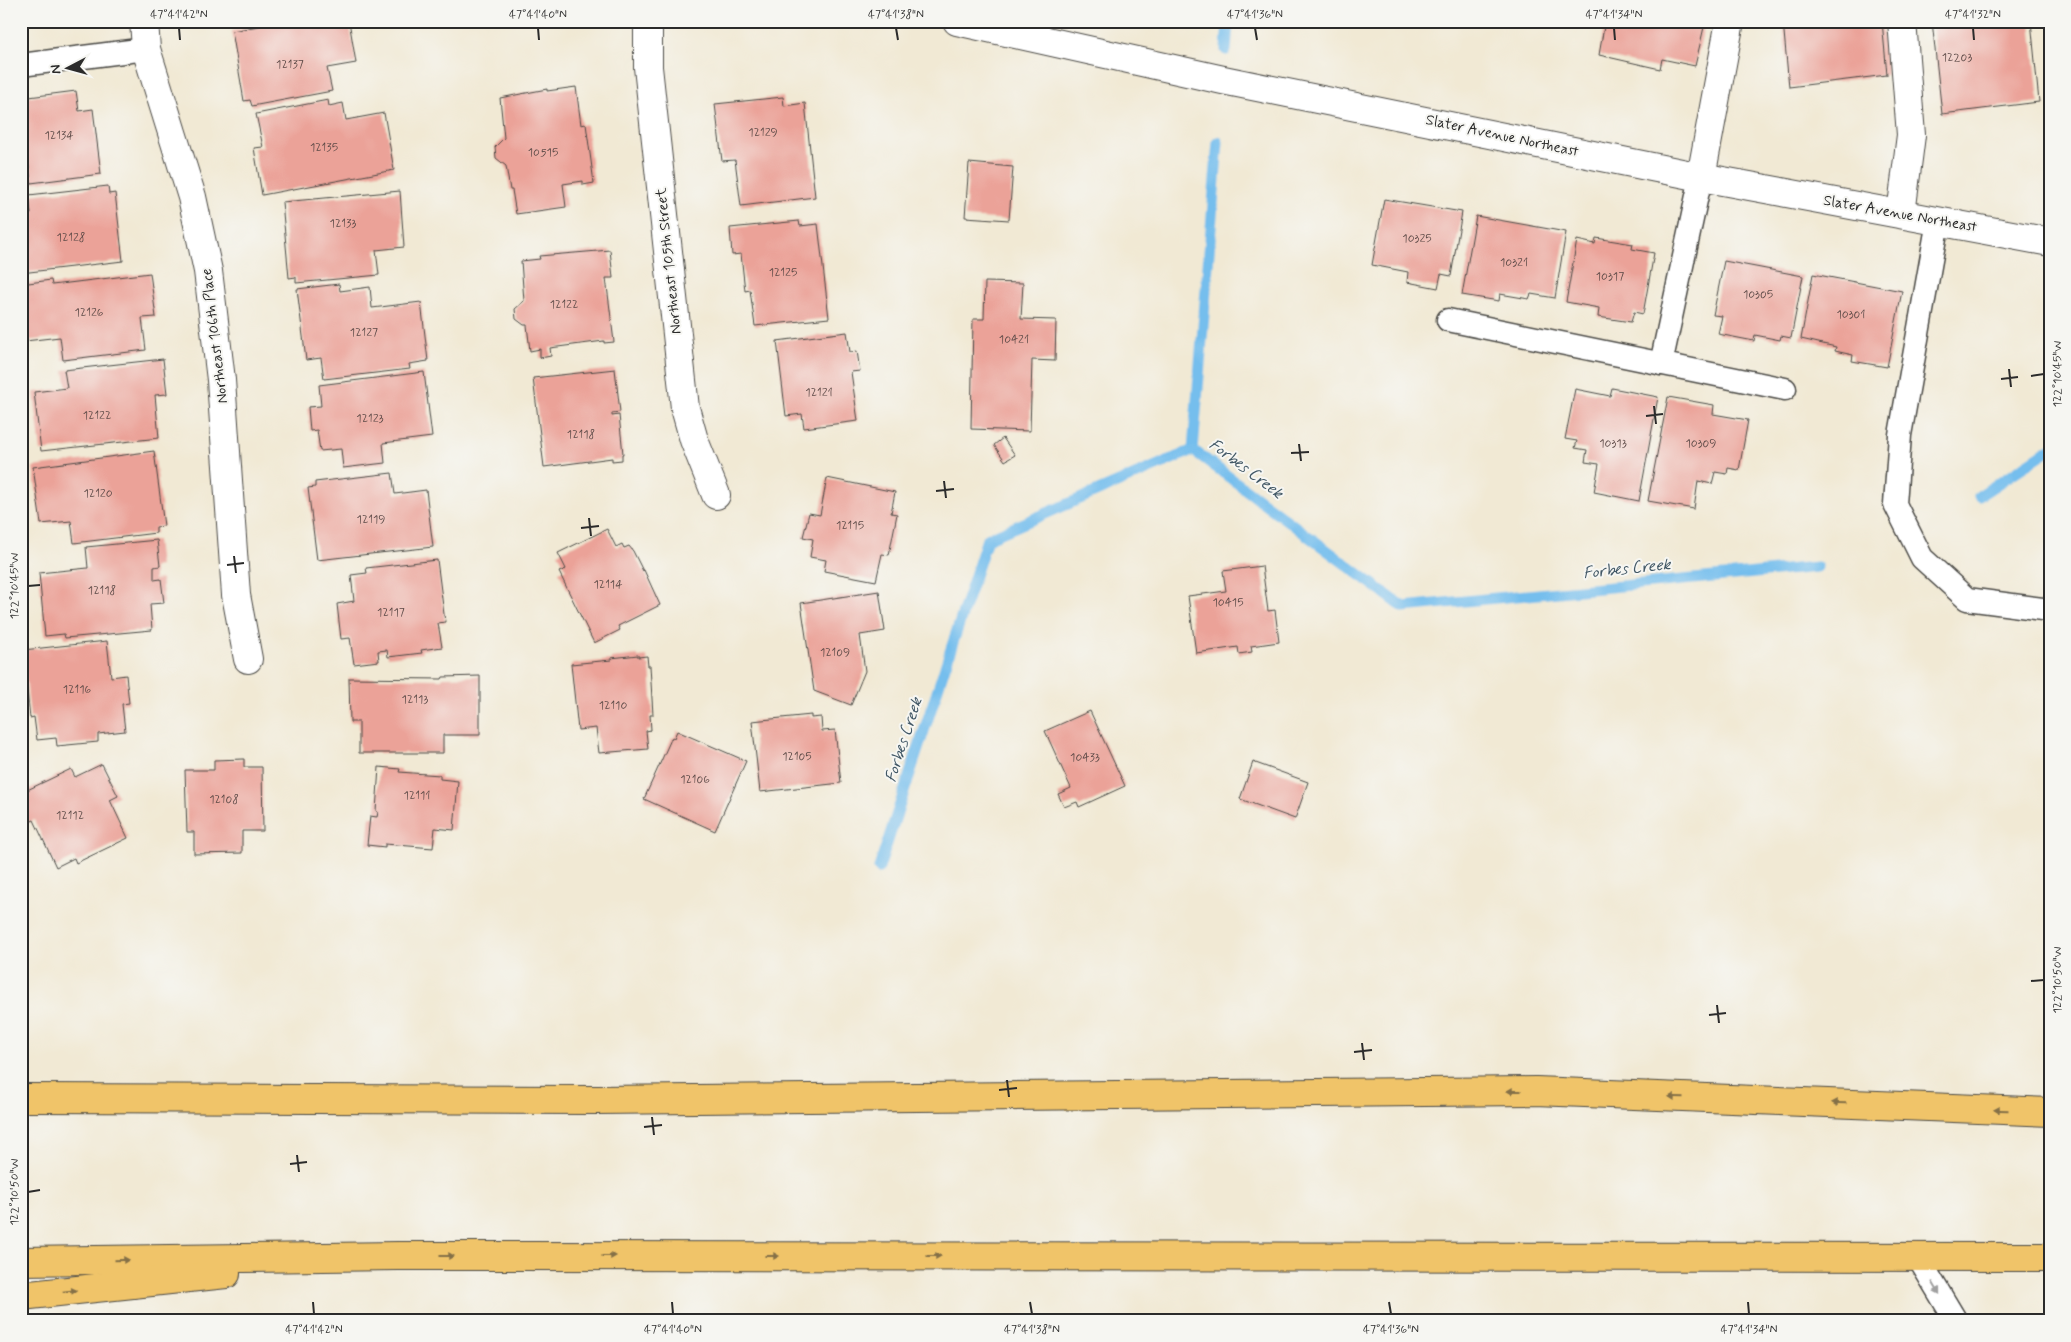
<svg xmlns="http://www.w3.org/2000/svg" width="2071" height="1342" viewBox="0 0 2071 1342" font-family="Mynerve,sans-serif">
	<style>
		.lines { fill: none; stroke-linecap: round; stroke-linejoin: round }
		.stream { stroke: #74beed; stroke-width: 11 }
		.building { fill: #eba298 }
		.lane-casing { stroke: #494844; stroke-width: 25 }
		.street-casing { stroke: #494844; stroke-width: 30 }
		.highway-casing { stroke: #494844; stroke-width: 30 }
		.lane { stroke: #fff; stroke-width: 22 }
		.street { stroke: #fff; stroke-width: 28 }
		.highway { stroke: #f0c469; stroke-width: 28 }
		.oneway { fill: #847047 }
		.oneway2 { fill: #a0a0a0 }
		.ticks { fill: none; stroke: #2b2b2b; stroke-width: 2 }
		.labels { text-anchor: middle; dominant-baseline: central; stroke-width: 4; stroke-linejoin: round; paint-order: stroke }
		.number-label { font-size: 12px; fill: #5b4946 }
		.street-label { font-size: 15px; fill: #2b2b2b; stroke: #f6f6f2 }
		.water-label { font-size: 16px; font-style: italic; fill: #415765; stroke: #f6f6f2 }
		.neatline { fill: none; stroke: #2b2b2b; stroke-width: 2 }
		.ticks-label { font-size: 12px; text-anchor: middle; fill: #2b2b2b }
	</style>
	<rect width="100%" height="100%" fill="#f6f6f2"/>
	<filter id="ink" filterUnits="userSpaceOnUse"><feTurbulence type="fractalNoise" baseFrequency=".02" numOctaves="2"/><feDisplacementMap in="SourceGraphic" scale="10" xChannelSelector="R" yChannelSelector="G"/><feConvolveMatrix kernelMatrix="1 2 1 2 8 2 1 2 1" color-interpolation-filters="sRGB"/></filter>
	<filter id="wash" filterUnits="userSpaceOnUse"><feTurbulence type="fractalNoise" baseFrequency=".0096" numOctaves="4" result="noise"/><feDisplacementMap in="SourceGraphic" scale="20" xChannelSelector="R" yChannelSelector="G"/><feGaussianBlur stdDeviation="1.12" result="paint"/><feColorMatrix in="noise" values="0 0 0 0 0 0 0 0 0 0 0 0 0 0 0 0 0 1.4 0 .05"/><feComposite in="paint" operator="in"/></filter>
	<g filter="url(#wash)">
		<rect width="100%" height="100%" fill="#f1e9d4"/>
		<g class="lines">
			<g class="stream">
				<path d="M 1226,50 L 1228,21"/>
				<path d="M 1193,450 L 1218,142"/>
				<path d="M 1979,496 L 2050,449"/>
				<path d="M 879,868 L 987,539 L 1193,450 L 1403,607 L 1817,567"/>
			</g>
		</g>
		<g id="blocks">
			<g class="building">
				<path d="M 285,21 L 349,21 L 356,63 L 327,68 L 332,91 L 252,106 L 250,100 L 244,101 L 232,31 Z"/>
				<path d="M 1605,21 L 1700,21 L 1699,27 L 1704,27 L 1695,66 L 1662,59 L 1660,69 L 1599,55 Z"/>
				<path d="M 1783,21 L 1882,21 L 1887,75 L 1789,87 Z"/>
				<path d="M 1932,21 L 2031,21 L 2039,102 L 1942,114 Z"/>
				<path d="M 576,87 L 581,125 L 586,124 L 594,183 L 583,185 L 583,181 L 563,184 L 566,207 L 516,214 L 512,190 L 510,190 L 506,166 L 496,158 L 495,147 L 504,138 L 500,98 L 547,89 L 547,91 Z"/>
				<path d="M 76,91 L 79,111 L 93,109 L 101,174 L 31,183 L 28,161 L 21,162 L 21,98 Z"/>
				<path d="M 783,97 L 784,106 L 805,103 L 815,197 L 741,206 L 735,160 L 722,161 L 715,104 Z"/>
				<path d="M 328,100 L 329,106 L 343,103 L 346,120 L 384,113 L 394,170 L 262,195 L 254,148 L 263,147 L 256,114 Z"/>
				<path d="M 969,163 L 1013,167 L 1009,220 L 965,217 Z"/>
				<path d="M 108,186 L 109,194 L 115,193 L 123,261 L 21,273 L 21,215 L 31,214 L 29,195 Z"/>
				<path d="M 400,191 L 404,247 L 376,250 L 379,275 L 296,283 L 296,277 L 289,278 L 282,202 Z"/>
				<path d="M 1384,199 L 1462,212 L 1451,276 L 1441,274 L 1438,288 L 1407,282 L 1408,272 L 1372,265 Z"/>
				<path d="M 1476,216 L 1566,232 L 1555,298 L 1531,294 L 1529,299 L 1500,294 L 1499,301 L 1462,295 Z"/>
				<path d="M 799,221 L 800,226 L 818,224 L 829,318 L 755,326 L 750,290 L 745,291 L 741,254 L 732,255 L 730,228 Z"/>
				<path d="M 1596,238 L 1633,244 L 1632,249 L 1654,253 L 1643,314 L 1634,312 L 1631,322 L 1598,317 L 1599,308 L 1566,302 L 1577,240 L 1595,244 Z"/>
				<path d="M 610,250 L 613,278 L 606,278 L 614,342 L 604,343 L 604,341 L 550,348 L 551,356 L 540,358 L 540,349 L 530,351 L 527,325 L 524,325 L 516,319 L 515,309 L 524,301 L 521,261 L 540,259 L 539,256 Z"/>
				<path d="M 1724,261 L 1803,276 L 1791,338 L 1781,336 L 1780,340 L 1755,335 L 1754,341 L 1718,334 L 1722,316 L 1713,315 Z"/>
				<path d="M 150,273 L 156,317 L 142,318 L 146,350 L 63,360 L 60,337 L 25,341 L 21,310 L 21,284 L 51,280 L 52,285 Z"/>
				<path d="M 1813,274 L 1902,291 L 1887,367 L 1852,361 L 1853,355 L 1835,351 L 1836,347 L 1801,339 Z"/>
				<path d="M 985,282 L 1023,283 L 1021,319 L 1056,320 L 1055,361 L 1032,360 L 1030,431 L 971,429 L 973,319 L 984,319 Z"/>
				<path d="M 339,284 L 340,291 L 370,287 L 372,308 L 421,302 L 428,361 L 409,364 L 410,369 L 324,379 L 321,358 L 306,360 L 297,289 Z"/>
				<path d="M 847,332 L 850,352 L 857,351 L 860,371 L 851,372 L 858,421 L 804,428 L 802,414 L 786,416 L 777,341 Z"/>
				<path d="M 163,359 L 167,394 L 155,395 L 159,438 L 41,451 L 34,392 L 67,388 L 64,370 Z"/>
				<path d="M 615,369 L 620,412 L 612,413 L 612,416 L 619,415 L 623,454 L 622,454 L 622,460 L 612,461 L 612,458 L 544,467 L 533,378 Z"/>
				<path d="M 424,372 L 432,437 L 383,443 L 385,463 L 343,468 L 341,449 L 320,451 L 317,430 L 310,431 L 308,407 L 321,406 L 319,385 Z"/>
				<path d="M 1612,388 L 1658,397 L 1639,501 L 1594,492 L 1599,464 L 1585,462 L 1587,450 L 1575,448 L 1577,441 L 1565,439 L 1575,389 L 1610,396 Z"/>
				<path d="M 1668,397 L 1714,405 L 1713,414 L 1748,420 L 1739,470 L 1728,468 L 1727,474 L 1715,472 L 1712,484 L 1698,481 L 1694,509 L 1648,501 Z"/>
				<path d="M 1003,438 L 1015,455 L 1005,461 L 994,445 Z"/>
				<path d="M 154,451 L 164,526 L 156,527 L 156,533 L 74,543 L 71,521 L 41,524 L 33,467 Z"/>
				<path d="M 392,473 L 395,494 L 426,490 L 433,547 L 317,560 L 308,488 L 315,487 L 315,482 Z"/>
				<path d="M 827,478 L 895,492 L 891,513 L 897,514 L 889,555 L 882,554 L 876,581 L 824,571 L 826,560 L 810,557 L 813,539 L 803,537 L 809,513 L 820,515 Z"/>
				<path d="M 607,529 L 616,547 L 622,544 L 624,548 L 629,546 L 633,551 L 643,571 L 644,570 L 660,605 L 618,626 L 620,630 L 594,643 L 559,572 L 566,569 L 558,553 Z"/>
				<path d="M 157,540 L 160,566 L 154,567 L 154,580 L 161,579 L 164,603 L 150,604 L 152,630 L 65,638 L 64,634 L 45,636 L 39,573 L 88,568 L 86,547 Z"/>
				<path d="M 437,560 L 445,622 L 438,623 L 442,647 L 421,650 L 422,653 L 388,657 L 387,650 L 378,651 L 379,661 L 354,664 L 350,638 L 341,639 L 337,604 L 354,601 L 351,575 L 367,573 L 366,568 Z"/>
				<path d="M 1262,566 L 1268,611 L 1275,610 L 1279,642 L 1251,646 L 1252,652 L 1239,654 L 1238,647 L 1196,653 L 1188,596 L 1226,591 L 1223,571 Z"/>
				<path d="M 879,591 L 885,631 L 860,635 L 865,671 L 851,705 L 814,691 L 801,603 Z"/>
				<path d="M 107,641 L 111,677 L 126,675 L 129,703 L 122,704 L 125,731 L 98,734 L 98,742 L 57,746 L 56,738 L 37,740 L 34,717 L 30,718 L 23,650 Z"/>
				<path d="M 638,655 L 638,657 L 647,656 L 648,666 L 650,666 L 653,715 L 650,715 L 651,730 L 646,731 L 648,749 L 599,753 L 596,728 L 578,730 L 571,664 L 611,660 L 611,658 Z"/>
				<path d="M 480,676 L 480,735 L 443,735 L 443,753 L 359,753 L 359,722 L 350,722 L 349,678 L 442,679 L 443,677 Z"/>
				<path d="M 1090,711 L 1125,786 L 1079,807 L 1077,802 L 1064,807 L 1058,794 L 1071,788 L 1045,731 Z"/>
				<path d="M 811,715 L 811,718 L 821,717 L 822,731 L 835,730 L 841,783 L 760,792 L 752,721 Z"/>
				<path d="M 677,731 L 746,761 L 715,831 L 644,799 L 672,737 L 674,738 Z"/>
				<path d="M 244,759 L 244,767 L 262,767 L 263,831 L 242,831 L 242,853 L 194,854 L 194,832 L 187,832 L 185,770 L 214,770 L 214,760 Z"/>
				<path d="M 1253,762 L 1308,782 L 1295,819 L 1240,799 Z"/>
				<path d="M 102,764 L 118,796 L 110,800 L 128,838 L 76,863 L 74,858 L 56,867 L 34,820 L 27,823 L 21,812 L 21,793 L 71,769 L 75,777 Z"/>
				<path d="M 379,767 L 400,769 L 399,772 L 440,775 L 440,779 L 458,781 L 454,830 L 435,828 L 433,848 L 385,844 L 385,847 L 367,845 L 370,816 L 377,817 L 378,812 L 376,811 Z"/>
			</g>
		</g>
	</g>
	<g filter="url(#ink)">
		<use href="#blocks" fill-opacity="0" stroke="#494844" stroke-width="1"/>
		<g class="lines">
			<g class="lane-casing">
				<g id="lane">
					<path d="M 21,65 L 146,49"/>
					<path d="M 1938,221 L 1900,435 L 1895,504 L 1922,558 L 1967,599 L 2050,610"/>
					<path d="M 1448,320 L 1785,389"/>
					<path d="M 1661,364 L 1701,177"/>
					<path d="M 1917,1256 L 1956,1321"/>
				</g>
			</g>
			<g class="street-casing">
				<g id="street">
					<path d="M 144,21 L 146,49 L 192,197 L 208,271 L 221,380 L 236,595 L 248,659"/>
					<path d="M 648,21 L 648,67 L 685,408 L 694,440 L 716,495"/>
					<path d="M 957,21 L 1223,80 L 1701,177 L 2050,242"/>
					<path d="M 1701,177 L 1730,21"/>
					<path d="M 1901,214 L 1911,135 L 1902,21"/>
				</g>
			</g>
			<g class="highway-casing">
				<g id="highway">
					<path d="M 21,1098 L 596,1100 L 1536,1091 L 2050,1112"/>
					<path d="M 21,1261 L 398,1256 L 2050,1257"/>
					<path d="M 21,1296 L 226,1274"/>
				</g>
			</g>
			<use href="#lane" class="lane"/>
			<use href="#street" class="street"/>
			<use href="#highway" class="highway"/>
		</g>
		<defs><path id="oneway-solid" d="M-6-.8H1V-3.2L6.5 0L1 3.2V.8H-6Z" transform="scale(1.25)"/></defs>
		<g class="oneway">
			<use href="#oneway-solid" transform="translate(1514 1091) rotate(180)"/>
			<use href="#oneway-solid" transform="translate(1676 1097) rotate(-178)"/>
			<use href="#oneway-solid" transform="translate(1839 1103) rotate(-178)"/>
			<use href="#oneway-solid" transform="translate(2001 1110) rotate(-178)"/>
			<use href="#oneway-solid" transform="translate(447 1256)"/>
			<use href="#oneway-solid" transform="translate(609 1256)"/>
			<use href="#oneway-solid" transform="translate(772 1256)"/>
			<use href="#oneway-solid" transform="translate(934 1256)"/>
			<use href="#oneway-solid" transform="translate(122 1260) rotate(-1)"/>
			<use href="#oneway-solid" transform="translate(70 1291) rotate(-6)"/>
		</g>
		<use class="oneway2" href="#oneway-solid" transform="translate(1936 1288) rotate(59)"/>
	</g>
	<path class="ticks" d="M 179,28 L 180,40M 538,28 L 539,40M 896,28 L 898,40M 1255,28 L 1257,40M 1614,28 L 1615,40M 1973,28 L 1974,40M 2009,369 L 2011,387M 2031,376 L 2044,374M 2001,379 L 2018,377M 1654,406 L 1656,424M 1646,416 L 1663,414M 1299,444 L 1301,461M 1291,453 L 1309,452M 944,481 L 946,498M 936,491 L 954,489M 589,518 L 591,536M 581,528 L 599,526M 234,556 L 236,573M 227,565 L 244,563M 28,586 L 40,585M 2031,981 L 2044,980M 1717,1005 L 1719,1023M 1709,1015 L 1726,1013M 1362,1043 L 1364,1060M 1354,1052 L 1372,1050M 1007,1080 L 1009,1097M 999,1090 L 1017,1088M 652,1117 L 654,1135M 644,1127 L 662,1125M 297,1155 L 299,1172M 290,1164 L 307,1162M 28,1192 L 40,1190M 313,1302 L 314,1314M 672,1302 L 673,1314M 1030,1302 L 1032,1314M 1389,1302 L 1391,1314M 1748,1302 L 1749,1314"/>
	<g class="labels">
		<g class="number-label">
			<text x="1957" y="58">12203</text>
			<text x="290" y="65">12137</text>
			<text x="763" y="133">12129</text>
			<text x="59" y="136">12134</text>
			<text x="324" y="148">12135</text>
			<text x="543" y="153">10515</text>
			<text x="343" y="224">12133</text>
			<text x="71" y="238">12128</text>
			<text x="1417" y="239">10325</text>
			<text x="1514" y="263">10321</text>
			<text x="783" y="273">12125</text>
			<text x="1610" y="277">10317</text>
			<text x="1758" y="295">10305</text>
			<text x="564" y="305">12122</text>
			<text x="89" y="313">12126</text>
			<text x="1851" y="315">10301</text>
			<text x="364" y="333">12127</text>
			<text x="1014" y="340">10421</text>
			<text x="819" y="393">12121</text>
			<text x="97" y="416">12122</text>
			<text x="370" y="419">12123</text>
			<text x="581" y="435">12118</text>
			<text x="1613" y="444">10313</text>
			<text x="1701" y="444">10309</text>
			<text x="98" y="494">12120</text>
			<text x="371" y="520">12119</text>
			<text x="850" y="526">12115</text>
			<text x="608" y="585">12114</text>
			<text x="102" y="591">12118</text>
			<text x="1228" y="603">10415</text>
			<text x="391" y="613">12117</text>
			<text x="835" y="653">12109</text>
			<text x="77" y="690">12116</text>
			<text x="415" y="700">12113</text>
			<text x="613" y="706">12110</text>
			<text x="797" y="757">12105</text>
			<text x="1085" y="758">10433</text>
			<text x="695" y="780">12106</text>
			<text x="417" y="796">12111</text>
			<text x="224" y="800">12108</text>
			<text x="70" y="816">12112</text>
		</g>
		<g class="street-label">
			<text transform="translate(1502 136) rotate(12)">Slater Avenue Northeast</text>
			<text transform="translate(1900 214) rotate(10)">Slater Avenue Northeast</text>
			<text transform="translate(669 261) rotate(-96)">Northeast 105th Street</text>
			<text transform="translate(215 336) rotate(-97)">Northeast 106th Place</text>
		</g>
		<g class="water-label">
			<text transform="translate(1246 469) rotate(37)">Forbes Creek</text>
			<text transform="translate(1627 569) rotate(-6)">Forbes Creek</text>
			<text transform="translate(904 740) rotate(-72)">Forbes Creek</text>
		</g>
	</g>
	<rect width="2071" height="1342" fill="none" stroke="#f6f6f2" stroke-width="55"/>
	<g transform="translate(68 68) rotate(264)" stroke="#f6f6f2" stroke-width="4" paint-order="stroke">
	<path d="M0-4L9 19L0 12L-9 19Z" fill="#2b2b2b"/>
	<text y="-8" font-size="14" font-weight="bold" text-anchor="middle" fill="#2b2b2b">N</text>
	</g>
	<rect x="28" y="28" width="2016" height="1286" class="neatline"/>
	<g class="ticks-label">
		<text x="179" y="18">47°41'42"N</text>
		<text x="538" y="18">47°41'40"N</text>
		<text x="896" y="18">47°41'38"N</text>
		<text x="1255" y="18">47°41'36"N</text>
		<text x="1614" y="18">47°41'34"N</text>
		<text x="1973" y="18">47°41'32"N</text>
		<text transform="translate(2057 374) rotate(-90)" y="4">122°10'45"W</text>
		<text transform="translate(14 586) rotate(-90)" y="4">122°10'45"W</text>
		<text transform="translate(2057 980) rotate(-90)" y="4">122°10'50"W</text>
		<text transform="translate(14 1192) rotate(-90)" y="4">122°10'50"W</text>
		<text x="314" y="1333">47°41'42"N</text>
		<text x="673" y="1333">47°41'40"N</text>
		<text x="1032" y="1333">47°41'38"N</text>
		<text x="1391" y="1333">47°41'36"N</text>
		<text x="1749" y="1333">47°41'34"N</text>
	</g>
</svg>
